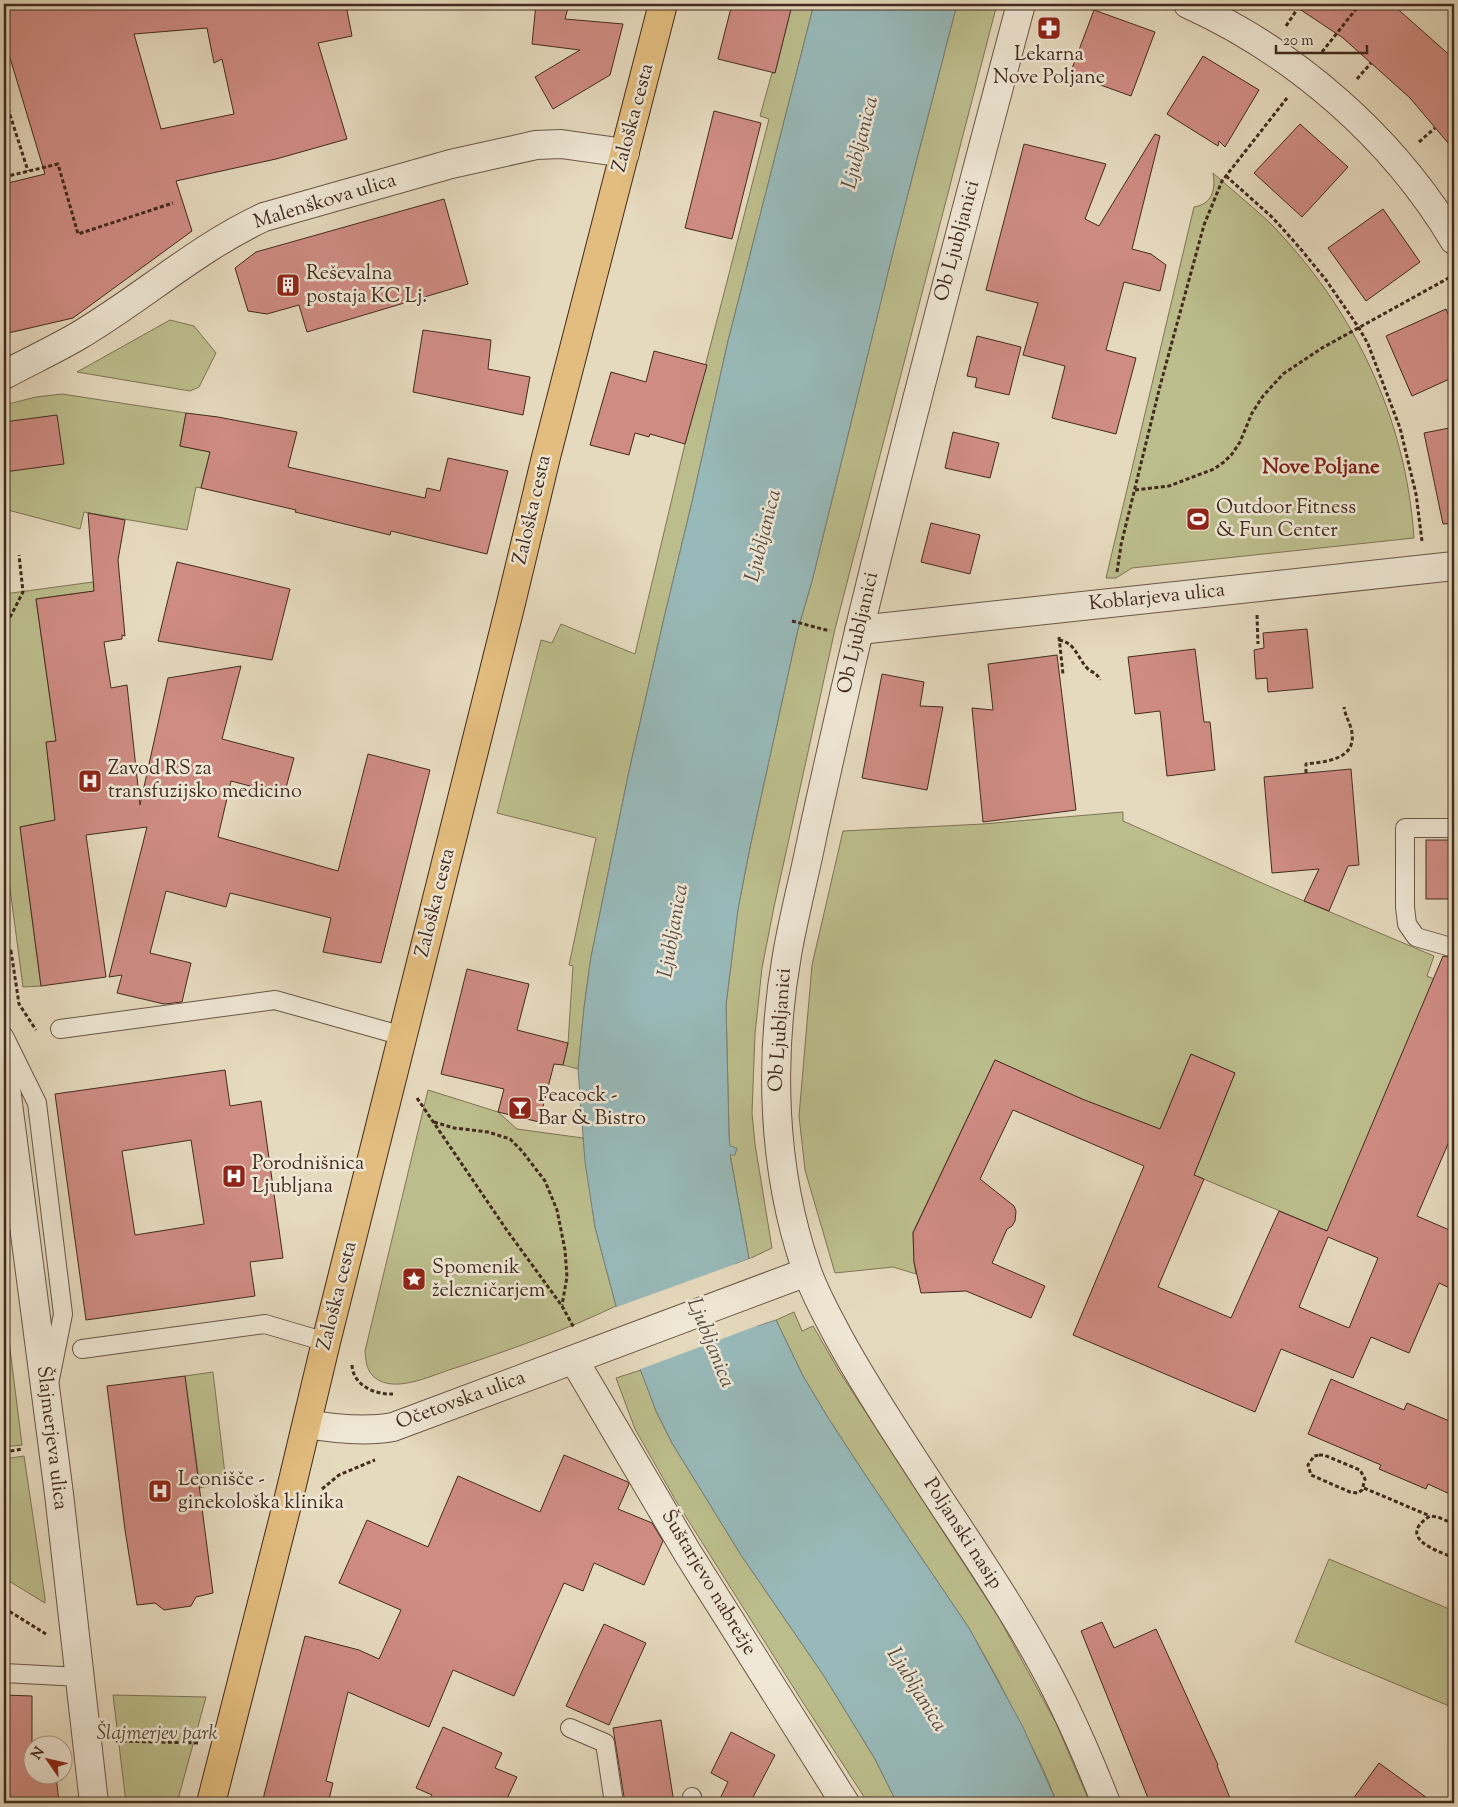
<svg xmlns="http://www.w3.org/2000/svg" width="1458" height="1807" viewBox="0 0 1458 1807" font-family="'Sorts Mill Goudy',serif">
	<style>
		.green { fill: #bcbd8c; stroke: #7f7455 }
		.water { fill: #98b9b9; stroke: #76807b }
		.pier { fill: #e6dabe }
		.building { fill: #cf8c83; stroke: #422a1e; fill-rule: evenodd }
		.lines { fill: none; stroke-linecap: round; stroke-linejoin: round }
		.service-casing { stroke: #6b5646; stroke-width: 20 }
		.minor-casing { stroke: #6b5646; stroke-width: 30 }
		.tertiary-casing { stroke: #6b5646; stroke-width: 30 }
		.primary-casing { stroke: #422a1e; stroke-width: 30 }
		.path { stroke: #422a1e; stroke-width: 3; stroke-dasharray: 4 2.5; stroke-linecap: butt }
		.service { stroke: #efe7d5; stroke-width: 18 }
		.minor { stroke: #efe7d5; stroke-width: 28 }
		.tertiary { stroke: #efe7d5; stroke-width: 28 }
		.primary { stroke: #e3bd7f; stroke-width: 28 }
		.labels { text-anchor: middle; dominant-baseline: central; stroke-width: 5; stroke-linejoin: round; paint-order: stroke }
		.poi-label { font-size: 20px; fill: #422a1e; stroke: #efe7d5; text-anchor: start }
		.street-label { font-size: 20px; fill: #422a1e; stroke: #efe7d5 }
		.park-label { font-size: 20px; font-style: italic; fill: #5a4734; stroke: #efe7d5 }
		.water-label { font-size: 21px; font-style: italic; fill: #584e45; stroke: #efe7d5 }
		.neighbourhood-label { font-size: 21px; font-weight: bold; fill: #7a1f14; stroke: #efe7d5 }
	</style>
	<rect width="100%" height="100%" fill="#e6dabe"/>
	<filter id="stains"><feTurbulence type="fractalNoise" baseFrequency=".004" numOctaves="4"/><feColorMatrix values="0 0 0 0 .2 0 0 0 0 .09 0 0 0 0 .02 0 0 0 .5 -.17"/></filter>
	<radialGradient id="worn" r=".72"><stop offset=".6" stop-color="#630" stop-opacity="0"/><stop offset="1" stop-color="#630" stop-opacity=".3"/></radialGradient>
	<g class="green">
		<path d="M 792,4 L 814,4 L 728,341 L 692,502 L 664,618 L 629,771 L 591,957 L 584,1008 L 578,1069 L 563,1065 L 568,1043 L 573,966 L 569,965 L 596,838 L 497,813 L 541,640 L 552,643 L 561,624 L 635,654 L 685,444 L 769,119 L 760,116 L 772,73 L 775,73 Z"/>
		<path d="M 957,4 L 997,4 L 835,629 L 774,907 L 762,968 L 755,1034 L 752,1113 L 755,1144 L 772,1248 L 749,1259 L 730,1154 L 729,1134 L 726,1005 L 738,909 L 750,847 L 798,629 L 812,581 L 897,236 Z"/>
		<path d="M 1213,173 C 1232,190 1252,206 1270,223 C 1354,309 1406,418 1414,538 L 1132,568 L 1116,578 L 1106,578 L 1194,207 C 1212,204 1216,190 1213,173 Z"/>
		<path d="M 170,320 L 194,326 L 216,353 L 199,387 L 190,391 L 77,372 Z"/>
		<path d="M 62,394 L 186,413 L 180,446 L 210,452 L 201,488 L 196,487 L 187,530 L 84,512 L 80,529 L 4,509 L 4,405 L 36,397 Z"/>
		<path d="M 93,582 L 95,591 L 36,599 L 56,741 L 46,742 L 55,820 L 20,827 L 41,986 L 23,987 L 4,843 L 4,594 Z"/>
		<path d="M 1123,812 L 1123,821 L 1271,887 L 1434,956 L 1427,976 L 1434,979 L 1330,1232 L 1194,1175 L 1235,1073 L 1191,1054 L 1160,1129 L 1082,1099 L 995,1060 L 913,1232 L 914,1262 L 916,1274 L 893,1267 L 835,1273 L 805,1170 L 799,1116 L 812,965 L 843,831 L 983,824 Z"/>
		<path d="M 428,1090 L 498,1112 L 517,1129 L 583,1138 L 595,1227 L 616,1306 C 564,1331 507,1351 452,1369 C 433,1375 406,1388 386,1383 C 368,1378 366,1366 365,1351 Z"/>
		<path d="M 4,1301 L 22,1445 L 4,1447 Z"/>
		<path d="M 794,1312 L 802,1331 L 813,1326 L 839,1371 L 999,1618 L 1056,1723 L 1090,1803 L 1057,1803 L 1043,1769 L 997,1678 L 969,1628 L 862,1470 L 827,1416 L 803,1376 L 776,1320 Z"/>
		<path d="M 641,1370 L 656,1411 L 672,1443 L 741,1555 L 824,1676 L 875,1759 L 897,1803 L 868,1803 L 802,1701 L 676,1501 L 635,1429 L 616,1378 Z"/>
		<path d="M 213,1372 L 226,1483 L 200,1488 L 185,1376 Z"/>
		<path d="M 24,1456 L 45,1598 L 45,1603 L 4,1578 L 4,1459 Z"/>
		<path d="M 1329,1559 L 1454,1611 L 1454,1708 L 1295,1642 Z"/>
		<path d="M 113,1695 L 206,1697 L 177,1803 L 126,1803 Z"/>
	</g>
	<path class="water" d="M 814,4 L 957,4 L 897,236 L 812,581 L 798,629 L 750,847 L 738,909 L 726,1005 L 729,1134 L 730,1146 L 737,1148 L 735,1155 L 730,1155 L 749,1259 L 735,1264 L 757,1326 L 776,1320 L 803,1376 L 827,1416 L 862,1470 L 969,1628 L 1023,1727 L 1057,1803 L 897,1803 L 875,1759 L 824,1676 L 741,1555 L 672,1443 L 656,1411 L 616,1306 L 595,1227 L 585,1162 L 578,1069 L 584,1008 L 591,957 L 629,771 L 664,618 L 692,502 L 728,341 Z"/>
	<path class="pier" d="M 752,1258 L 751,1261 L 738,1266 L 758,1323 L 776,1317 L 778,1318 L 638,1370 L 614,1308 Z"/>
	<g class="building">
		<path d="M 4,4 L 346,5 L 352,36 L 318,43 L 347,139 L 276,159 L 176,181 L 192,231 L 73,318 L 4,334 L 4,184 L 45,174 L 4,38 ZM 207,28 L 214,63 L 222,59 L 234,114 L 161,129 L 134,34 Z"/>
		<path d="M 536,4 L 569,4 L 565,19 L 623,24 L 610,75 L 553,109 L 535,77 L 580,50 L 532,44 Z"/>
		<path d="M 732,4 L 789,4 L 788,8 L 791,9 L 775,73 L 718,59 Z"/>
		<path d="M 1292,4 L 1392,4 L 1454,59 L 1454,150 L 1410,98 L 1371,63 L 1343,38 Z"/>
		<path d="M 1094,10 L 1155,32 L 1131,96 L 1070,74 Z"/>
		<path d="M 1203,56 L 1259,90 L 1225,147 L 1219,141 L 1218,146 L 1167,114 Z"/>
		<path d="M 714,111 L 761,123 L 732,239 L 685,228 Z"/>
		<path d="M 1300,124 L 1348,167 L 1302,217 L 1254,173 Z"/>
		<path d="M 1155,134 L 1160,136 L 1132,249 L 1151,254 L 1166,265 L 1160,291 L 1124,282 L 1106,350 L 1136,358 L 1116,434 L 1052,418 L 1065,366 L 1023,355 L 1038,303 L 986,290 L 1024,144 L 1106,164 L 1085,219 L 1099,226 Z"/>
		<path d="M 444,199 L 468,284 L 307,332 L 299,305 L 267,314 L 248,311 L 235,268 L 256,252 Z"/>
		<path d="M 1383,209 L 1420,262 L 1366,301 L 1328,248 Z"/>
		<path d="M 1446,309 L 1454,328 L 1454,377 L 1412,396 L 1386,336 Z"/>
		<path d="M 423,330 L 491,340 L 488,369 L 530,377 L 523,415 L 413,392 Z"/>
		<path d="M 977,336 L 1021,347 L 1009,395 L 975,387 L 977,378 L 967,376 Z"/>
		<path d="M 654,351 L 707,365 L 685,444 L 650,434 L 649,437 L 635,433 L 629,455 L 590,445 L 611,372 L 646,382 Z"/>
		<path d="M 186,413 L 218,417 L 297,432 L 288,467 L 425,498 L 427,488 L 440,491 L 448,458 L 508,471 L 487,554 L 391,531 L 390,535 L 295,512 L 296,510 L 201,488 L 210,452 L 180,446 Z"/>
		<path d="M 57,415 L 64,464 L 4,472 L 4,422 Z"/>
		<path d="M 1454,427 L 1454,523 L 1443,524 L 1424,433 Z"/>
		<path d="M 953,432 L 999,443 L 990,478 L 945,468 Z"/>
		<path d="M 88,513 L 125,520 L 118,560 L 125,636 L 122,635 L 122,639 L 104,642 L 111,688 L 127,685 L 140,805 L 168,678 L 241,666 L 222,739 L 294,758 L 284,795 L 231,781 L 218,837 L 338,871 L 368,754 L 430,770 L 381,963 L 323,952 L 331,918 L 230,893 L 226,907 L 166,891 L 150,953 L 191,963 L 182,1002 L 164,1004 L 117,993 L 122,975 L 109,977 L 147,827 L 86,835 L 106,977 L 41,986 L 20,827 L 55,820 L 46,742 L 56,741 L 36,599 L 94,591 Z"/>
		<path d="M 931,523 L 980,535 L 970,574 L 921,562 Z"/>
		<path d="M 177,562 L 290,589 L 272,660 L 158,641 Z"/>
		<path d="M 1307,629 L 1313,688 L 1268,692 L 1267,678 L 1256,679 L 1254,650 L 1264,648 L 1263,633 Z"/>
		<path d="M 1195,649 L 1204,722 L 1210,722 L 1215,770 L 1167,776 L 1160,711 L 1135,714 L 1128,657 Z"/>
		<path d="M 1057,655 L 1076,810 L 983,822 L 972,708 L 993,710 L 988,664 Z"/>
		<path d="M 882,674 L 924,682 L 920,706 L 943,707 L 927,790 L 862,778 Z"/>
		<path d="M 1351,769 L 1359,865 L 1348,866 L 1329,911 L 1304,901 L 1319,869 L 1272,873 L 1264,777 Z"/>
		<rect x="1426" y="840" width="28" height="59"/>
		<path d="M 1443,956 L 1454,958 L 1454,1130 L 1417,1216 L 1454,1232 L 1454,1290 L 1439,1283 L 1409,1353 L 1371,1337 L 1353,1378 L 1281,1349 L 1255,1412 L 1073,1335 L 1144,1166 L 1013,1110 L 980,1179 L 1014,1206 L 1016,1211 L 1015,1221 L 1012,1226 L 1007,1229 L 992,1263 L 1045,1286 L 1031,1318 L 966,1291 L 921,1293 L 914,1262 L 913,1233 L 995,1060 L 1082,1099 L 1160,1129 L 1191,1054 L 1235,1073 L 1194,1175 L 1204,1179 L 1158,1287 L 1231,1318 L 1279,1211 L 1327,1231 ZM 1328,1237 L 1378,1258 L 1349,1328 L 1299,1307 Z"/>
		<path d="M 467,969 L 529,984 L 517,1030 L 568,1043 L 563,1065 L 554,1064 L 539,1122 L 498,1112 L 504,1089 L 441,1074 Z"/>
		<path d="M 225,1070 L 230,1106 L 261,1101 L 283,1258 L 250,1262 L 255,1296 L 86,1320 L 55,1094 ZM 191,1140 L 204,1224 L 135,1235 L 122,1151 Z"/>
		<path d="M 185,1376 L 213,1593 L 196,1597 L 191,1606 L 164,1610 L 155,1603 L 137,1605 L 125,1530 L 107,1386 Z"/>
		<path d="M 1331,1379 L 1404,1410 L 1407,1403 L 1454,1423 L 1454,1496 L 1428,1484 L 1426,1489 L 1379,1469 L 1381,1465 L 1308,1434 Z"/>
		<path d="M 564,1455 L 628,1482 L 629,1484 L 618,1509 L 652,1523 L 663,1541 L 644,1585 L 594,1563 L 583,1591 L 564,1583 L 514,1696 L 453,1670 L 429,1727 L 348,1692 L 326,1781 L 333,1783 L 328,1803 L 262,1803 L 305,1636 L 359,1650 L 379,1659 L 401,1610 L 339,1583 L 367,1520 L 428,1547 L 458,1476 L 540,1512 Z"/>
		<path d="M 1102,1622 L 1114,1648 L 1156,1629 L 1218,1765 L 1217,1766 L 1232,1803 L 1150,1803 L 1081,1631 Z"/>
		<path d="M 604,1624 L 646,1643 L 609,1725 L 566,1706 Z"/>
		<path d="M 4,1695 L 32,1696 L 32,1774 L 56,1774 L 59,1803 L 4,1803 Z"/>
		<path d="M 661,1720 L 674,1803 L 625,1803 L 613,1728 Z"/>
		<path d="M 443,1727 L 502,1753 L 495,1768 L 517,1777 L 505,1803 L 428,1803 L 432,1795 L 416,1788 Z"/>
		<path d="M 731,1732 L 775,1755 L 750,1803 L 718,1803 L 728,1782 L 711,1773 Z"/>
		<path d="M 1379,1763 L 1434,1803 L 1350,1803 Z"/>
	</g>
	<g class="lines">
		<g class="service-casing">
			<g id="service">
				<path d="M 1454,828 L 1405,828 L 1405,907 L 1407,924 L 1416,937 L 1454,948"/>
				<path d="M 60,1029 L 275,1000 L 403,1036"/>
				<path d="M 4,1036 L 37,1103 L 63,1314 L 50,1379"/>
				<path d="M 82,1349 L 265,1324 L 326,1342"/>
				<path d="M 4,1673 L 80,1677"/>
				<path d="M 570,1728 L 605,1743 L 614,1803"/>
				<path d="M 692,1797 L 693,1803"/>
			</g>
		</g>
		<g class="minor-casing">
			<g id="minor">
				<path d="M 1021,4 C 969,199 917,394 869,590 C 849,670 831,752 813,833 C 805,874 794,914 787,955 C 769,1058 772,1169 806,1268 C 814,1293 827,1315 839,1338 C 865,1386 895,1431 925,1477 C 961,1533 1000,1588 1033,1647 C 1062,1697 1085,1749 1106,1803"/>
				<path d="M 1188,4 C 1296,53 1393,138 1454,240"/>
				<path d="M 859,630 L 1454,566"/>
				<path d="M 4,1073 L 59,1494 L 94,1803"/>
				<path d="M 574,1360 L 687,1552 L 845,1803"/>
				<path d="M 307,1424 C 336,1429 365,1432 393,1427 L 807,1272"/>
			</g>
		</g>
		<g class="tertiary-casing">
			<path id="tertiary" d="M 4,375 C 28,362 54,350 78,336 C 141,299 197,248 264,217 L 451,164 L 536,145 L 561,144 L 625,153"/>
		</g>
		<g class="primary-casing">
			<path id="primary" d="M 211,1803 L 290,1493 L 326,1342 L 511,603 L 546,457 L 663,4"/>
		</g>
		<g class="path">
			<path d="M 1286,26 L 1298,8"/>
			<path d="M 1322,52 L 1360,4"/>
			<path d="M 1357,79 L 1371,63"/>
			<path d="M 4,96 L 28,171"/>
			<path d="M 1419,142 L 1435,128"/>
			<path d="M 1226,176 L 1273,218 L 1299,247 L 1326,280 L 1359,328 L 1368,344 L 1400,428 L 1416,494 L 1422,541"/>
			<path d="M 4,177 L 58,164 L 78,234 L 173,203"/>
			<path d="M 1135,490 L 1169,486 L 1214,469 L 1224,462 L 1232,454 L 1240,442 L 1252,413 L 1263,396 L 1283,374 L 1322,348 L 1454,275"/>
			<path d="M 1117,572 L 1121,545 L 1160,386 L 1204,225 L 1222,181 L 1287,98"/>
			<path d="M 1257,615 L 1258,644"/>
			<path d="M 792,621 L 830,631"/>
			<path d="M 4,629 L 23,592 L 19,555"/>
			<path d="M 1059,637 L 1063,674"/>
			<path d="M 1059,640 C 1076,643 1077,658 1088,669 C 1093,673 1097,673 1100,680"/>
			<path d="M 1306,773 L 1306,764 C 1324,762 1356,760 1352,733 C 1351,724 1345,716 1344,707"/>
			<path d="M 4,952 L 11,951 L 19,1004 L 36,1030"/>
			<path d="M 417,1098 L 506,1229 L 562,1306 L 574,1328"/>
			<path d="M 434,1122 L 454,1128 L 488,1132 L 510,1139 L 522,1151 L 545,1181 L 557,1210 L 565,1250 L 567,1277 L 562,1305"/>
			<path d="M 352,1365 C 353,1386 376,1395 393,1394"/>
			<path d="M 4,1452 L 23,1449"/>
			<path d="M 1319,1455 L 1324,1455 L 1360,1470 L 1365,1479 L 1362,1490 L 1358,1493 L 1350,1492 L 1311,1475 L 1308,1465 L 1314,1456 Z"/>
			<path d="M 1364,1488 L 1430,1516"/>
			<path d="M 322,1489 L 339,1475 L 375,1460"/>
			<path d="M 1454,1524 L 1438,1517 L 1430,1516 C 1396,1538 1436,1550 1454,1558"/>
			<path d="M 4,1608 L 46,1634"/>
			<path d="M 116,1741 L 198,1743"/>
		</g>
		<use href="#service" class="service"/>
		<use href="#minor" class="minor"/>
		<use href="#tertiary" class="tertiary"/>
		<use href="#primary" class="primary"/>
	</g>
	<defs>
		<g id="pharmacy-square" transform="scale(1.25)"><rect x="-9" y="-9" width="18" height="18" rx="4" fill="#8f2418" stroke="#efe7d5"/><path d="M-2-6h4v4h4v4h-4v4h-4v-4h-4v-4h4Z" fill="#fff"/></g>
		<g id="building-square" transform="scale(1.25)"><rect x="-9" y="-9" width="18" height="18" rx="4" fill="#8f2418" stroke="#efe7d5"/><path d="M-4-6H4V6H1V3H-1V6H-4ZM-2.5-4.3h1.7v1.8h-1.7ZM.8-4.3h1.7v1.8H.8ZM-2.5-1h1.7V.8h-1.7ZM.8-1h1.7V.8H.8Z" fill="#fff"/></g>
		<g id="stadium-square" transform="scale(1.25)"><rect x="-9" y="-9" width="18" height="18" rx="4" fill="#8f2418" stroke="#efe7d5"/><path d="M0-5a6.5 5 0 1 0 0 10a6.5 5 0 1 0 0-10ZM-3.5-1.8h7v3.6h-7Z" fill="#fff"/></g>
		<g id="hospital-square" transform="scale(1.25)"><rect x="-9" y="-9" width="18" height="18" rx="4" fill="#8f2418" stroke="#efe7d5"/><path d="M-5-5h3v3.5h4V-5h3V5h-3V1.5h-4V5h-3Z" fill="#fff"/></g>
		<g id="bar-square" transform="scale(1.25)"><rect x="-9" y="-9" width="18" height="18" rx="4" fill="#8f2418" stroke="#efe7d5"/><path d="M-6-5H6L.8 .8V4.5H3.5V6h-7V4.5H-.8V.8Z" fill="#fff"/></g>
		<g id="sight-square" transform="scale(1.25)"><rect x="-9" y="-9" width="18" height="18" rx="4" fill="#8f2418" stroke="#efe7d5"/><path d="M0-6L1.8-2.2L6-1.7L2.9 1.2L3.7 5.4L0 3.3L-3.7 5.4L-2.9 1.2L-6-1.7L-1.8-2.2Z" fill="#fff"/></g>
	</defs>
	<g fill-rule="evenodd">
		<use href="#pharmacy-square" x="1049" y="28"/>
		<use href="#building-square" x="288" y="285"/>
		<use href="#stadium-square" x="1198" y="519"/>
		<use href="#hospital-square" x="90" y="781"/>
		<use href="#bar-square" x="520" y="1108"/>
		<use href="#hospital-square" x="234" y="1176"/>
		<use href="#sight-square" x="414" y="1279"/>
		<use href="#hospital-square" x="160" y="1491"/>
	</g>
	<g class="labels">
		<g class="poi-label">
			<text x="1049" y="55" text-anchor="middle">Lekarna<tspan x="1049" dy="23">Nove Poljane</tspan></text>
			<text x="306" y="274">Reševalna<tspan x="306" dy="23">postaja KC Lj.</tspan></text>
			<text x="1216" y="508">Outdoor Fitness<tspan x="1216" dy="23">&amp; Fun Center</tspan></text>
			<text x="108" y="769">Zavod RS za<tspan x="108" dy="23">transfuzijsko medicino</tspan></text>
			<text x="538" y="1096">Peacock -<tspan x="538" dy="23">Bar &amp; Bistro</tspan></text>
			<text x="252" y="1164">Porodnišnica<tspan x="252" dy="23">Ljubljana</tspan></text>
			<text x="432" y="1268">Spomenik<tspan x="432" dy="23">železničarjem</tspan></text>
			<text x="178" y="1480">Leonišče -<tspan x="178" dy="23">ginekološka klinika</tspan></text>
		</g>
		<g class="street-label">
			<text transform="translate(634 118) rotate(-75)">Zaloška cesta</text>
			<text transform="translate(325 202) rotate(-17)">Malenškova ulica</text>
			<text transform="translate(958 241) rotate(-75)">Ob Ljubljanici</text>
			<text transform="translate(533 510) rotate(-77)">Zaloška cesta</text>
			<text transform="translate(1157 598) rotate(-6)">Koblarjeva ulica</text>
			<text transform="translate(859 633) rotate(-77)">Ob Ljubljanici</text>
			<text transform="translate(436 903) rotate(-76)">Zaloška cesta</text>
			<text transform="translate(781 1030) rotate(-86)">Ob Ljubljanici</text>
			<text transform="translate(338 1296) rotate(-76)">Zaloška cesta</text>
			<text transform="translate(461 1401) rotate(-20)">Očetovska ulica</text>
			<text transform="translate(51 1438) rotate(83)">Šlajmerjeva ulica</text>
			<text transform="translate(962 1534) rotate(57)">Poljanski nasip</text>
			<text transform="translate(708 1583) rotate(59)">Šuštarjevo nabrežje</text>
		</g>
		<g class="park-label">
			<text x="157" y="1734">Šlajmerjev park</text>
		</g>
		<g class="water-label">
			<text transform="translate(861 143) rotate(-76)">Ljubljanica</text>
			<text transform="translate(764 536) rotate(-76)">Ljubljanica</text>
			<text transform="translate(674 931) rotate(-80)">Ljubljanica</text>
			<text transform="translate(710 1343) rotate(68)">Ljubljanica</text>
			<text transform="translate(916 1690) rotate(58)">Ljubljanica</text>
		</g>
		<g class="neighbourhood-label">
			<text x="1321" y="468">Nove Poljane</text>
		</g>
	</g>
	<rect width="1458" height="1807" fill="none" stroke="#e6dabe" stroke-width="20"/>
	<rect x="5" y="5" width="1448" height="1797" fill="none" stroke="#422a1e" stroke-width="2.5"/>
	<rect x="10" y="10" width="1438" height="1787" fill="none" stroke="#422a1e"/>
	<g transform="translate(48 1760) rotate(304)"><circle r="24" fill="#efe7d5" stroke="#aa9b8c"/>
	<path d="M0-4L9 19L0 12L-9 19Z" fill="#8f2418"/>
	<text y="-8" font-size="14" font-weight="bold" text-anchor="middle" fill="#422a1e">N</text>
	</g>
	<path d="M1276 45v8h91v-8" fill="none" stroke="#422a1e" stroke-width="2.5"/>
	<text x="1283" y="45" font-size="15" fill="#422a1e" stroke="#efe7d5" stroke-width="4" paint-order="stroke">20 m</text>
	<rect width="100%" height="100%" filter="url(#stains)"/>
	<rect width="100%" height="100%" fill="url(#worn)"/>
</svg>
